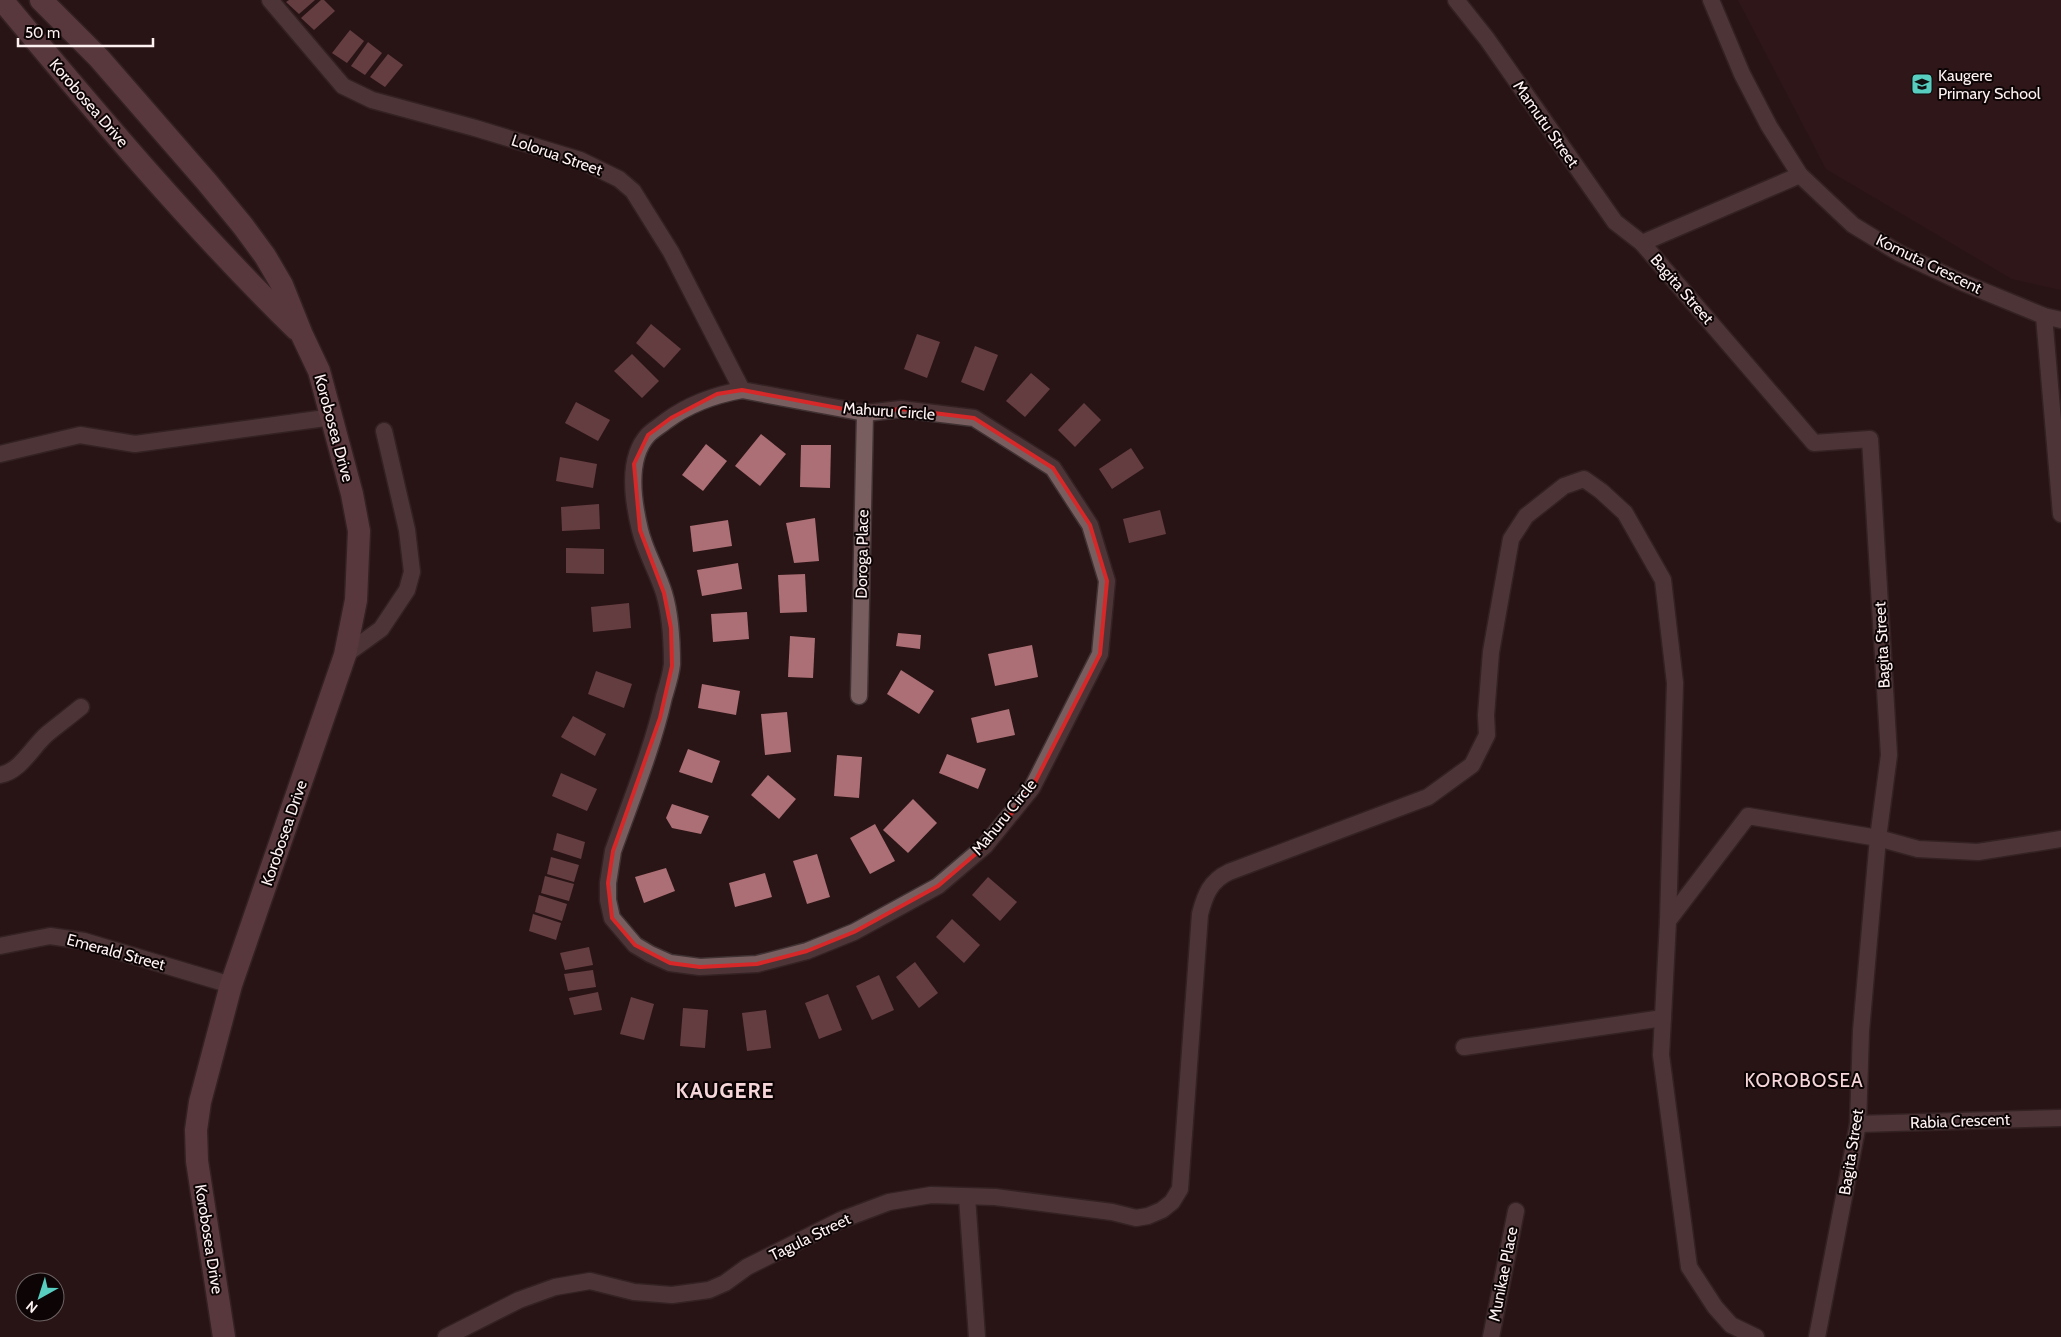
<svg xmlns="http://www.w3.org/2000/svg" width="2061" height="1337" viewBox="0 0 2061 1337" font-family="Cabin,sans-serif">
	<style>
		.built { fill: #361a1e }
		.building { fill: #ab6f75 }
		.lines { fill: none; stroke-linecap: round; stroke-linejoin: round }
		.street-casing { stroke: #403233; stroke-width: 19 }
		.secondary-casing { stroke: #403233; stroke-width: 25 }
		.street { stroke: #795e60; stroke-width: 16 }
		.secondary { stroke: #91656a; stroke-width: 22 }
		.marked { fill: none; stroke: #d62828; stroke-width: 4; stroke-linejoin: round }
		.labels { text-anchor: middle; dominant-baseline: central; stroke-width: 4; stroke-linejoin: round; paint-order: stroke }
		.poi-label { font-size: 16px; fill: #fef1f2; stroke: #0c0405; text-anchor: start }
		.street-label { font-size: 16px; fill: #fef1f2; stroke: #0c0405 }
		.quarter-label { font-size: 19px; letter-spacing: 1px; fill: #f6d6d8; stroke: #0c0405 }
		.district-label { font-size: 21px; font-weight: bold; letter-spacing: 1px; fill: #f6d6d8; stroke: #0c0405 }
	</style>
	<rect width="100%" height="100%" fill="#291416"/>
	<path class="built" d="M 1738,0 L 2061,0 L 2061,290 L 2012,279 L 1826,169 Z"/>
	<g class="building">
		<path d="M 289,0 L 315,0 L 299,14 L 286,2 Z"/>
		<path d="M 321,0 L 324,0 L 335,11 L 314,30 L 301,18 Z"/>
		<path d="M 350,30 L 364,41 L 347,63 L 332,53 Z"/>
		<path d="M 368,42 L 382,53 L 365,75 L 351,66 Z"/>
		<path d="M 388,54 L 403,65 L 385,87 L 370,77 Z"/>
		<path d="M 651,324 L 681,349 L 664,368 L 636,343 Z"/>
		<path d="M 917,334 L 940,342 L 927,378 L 904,369 Z"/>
		<path d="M 975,346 L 998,355 L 984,391 L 961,382 Z"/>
		<path d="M 632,354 L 659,381 L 642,398 L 614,371 Z"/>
		<path d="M 1031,373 L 1050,389 L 1025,417 L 1006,401 Z"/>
		<path d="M 576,402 L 610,420 L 598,441 L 565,423 Z"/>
		<path d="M 1084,403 L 1101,420 L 1075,447 L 1058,430 Z"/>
		<path d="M 761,434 L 786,454 L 760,486 L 735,466 Z"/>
		<path d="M 706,444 L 727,461 L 703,491 L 682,475 Z"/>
		<path d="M 801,445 L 831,445 L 830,488 L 800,487 Z"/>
		<path d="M 1131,448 L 1144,468 L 1112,489 L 1099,469 Z"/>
		<path d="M 560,457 L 597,464 L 593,488 L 556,481 Z"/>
		<path d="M 599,504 L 600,529 L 562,531 L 561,507 Z"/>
		<path d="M 1160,510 L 1166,534 L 1129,543 L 1123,519 Z"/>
		<path d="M 815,518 L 819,561 L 794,563 L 786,523 Z"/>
		<path d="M 728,520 L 732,546 L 693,552 L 690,526 Z"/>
		<path d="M 566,548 L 604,549 L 604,574 L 566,573 Z"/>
		<path d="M 738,563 L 742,589 L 702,596 L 697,570 Z"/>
		<path d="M 805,574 L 807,612 L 780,613 L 778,575 Z"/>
		<path d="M 629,603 L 631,628 L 593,632 L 591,607 Z"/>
		<path d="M 747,612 L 749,639 L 713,642 L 711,614 Z"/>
		<path d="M 898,633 L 921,635 L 920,649 L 896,646 Z"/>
		<path d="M 790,636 L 815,638 L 813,678 L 788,677 Z"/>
		<path d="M 1032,645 L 1038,677 L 995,686 L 988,654 Z"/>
		<path d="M 901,670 L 934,691 L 919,714 L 887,694 Z"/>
		<path d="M 596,671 L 632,684 L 624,708 L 588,694 Z"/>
		<path d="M 702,684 L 740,691 L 736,715 L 698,708 Z"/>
		<path d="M 1009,709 L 1015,735 L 977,743 L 971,718 Z"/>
		<path d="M 787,712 L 791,752 L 765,755 L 761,714 Z"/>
		<path d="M 573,716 L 606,734 L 595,756 L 561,737 Z"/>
		<path d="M 688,749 L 720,761 L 712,783 L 679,772 Z"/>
		<path d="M 947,754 L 986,769 L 978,789 L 939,773 Z"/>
		<path d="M 837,755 L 862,757 L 859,798 L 834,796 Z"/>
		<path d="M 561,773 L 597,789 L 587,811 L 552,796 Z"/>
		<path d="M 768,775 L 796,799 L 779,819 L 751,795 Z"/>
		<path d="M 913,799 L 937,823 L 908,853 L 883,830 Z"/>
		<path d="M 672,804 L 709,816 L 701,834 L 672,828 L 666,818 Z"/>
		<path d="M 875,824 L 895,861 L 870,874 L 850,838 Z"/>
		<path d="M 557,833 L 585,842 L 581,859 L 553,850 Z"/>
		<path d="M 817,854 L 830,897 L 807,904 L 793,861 Z"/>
		<path d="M 551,857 L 579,865 L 574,882 L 547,874 Z"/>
		<path d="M 666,868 L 675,891 L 644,903 L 635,877 Z"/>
		<path d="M 765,873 L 772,897 L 735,907 L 729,883 Z"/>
		<path d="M 545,876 L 574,884 L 569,901 L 541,893 Z"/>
		<path d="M 988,877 L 1017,902 L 1000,921 L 972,895 Z"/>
		<path d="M 539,895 L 567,904 L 562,921 L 535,912 Z"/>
		<path d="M 533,914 L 561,923 L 556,940 L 529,931 Z"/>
		<path d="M 952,919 L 980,945 L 964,963 L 936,937 Z"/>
		<path d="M 589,947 L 593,965 L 565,970 L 560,953 Z"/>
		<path d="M 915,962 L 938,993 L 919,1008 L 896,977 Z"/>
		<path d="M 593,970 L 596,987 L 568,991 L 564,974 Z"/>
		<path d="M 879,975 L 894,1010 L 872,1020 L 856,986 Z"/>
		<path d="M 598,992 L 602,1010 L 574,1015 L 569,998 Z"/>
		<path d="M 828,994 L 842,1030 L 819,1039 L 805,1003 Z"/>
		<path d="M 631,997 L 654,1004 L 644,1040 L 620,1034 Z"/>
		<path d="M 683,1008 L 708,1010 L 705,1048 L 680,1046 Z"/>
		<path d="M 766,1010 L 771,1048 L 747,1051 L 742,1013 Z"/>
	</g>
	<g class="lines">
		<g class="street-casing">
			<g id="street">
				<path d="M 270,0 L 343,86 L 372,100 L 475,128 L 580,160 L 619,179 L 633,191 L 671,252 L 742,390"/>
				<path d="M 1456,0 L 1487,39 L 1615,222 L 1642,243"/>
				<path d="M 1711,0 L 1742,74 L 1769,126 L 1800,175 L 1853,225 L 1899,253 L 1959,281 L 2044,316 L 2061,320"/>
				<path d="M 1800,175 L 1642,243 L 1814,443 L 1870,439 L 1889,755 L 1878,838 L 1861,1031 L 1858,1124 L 1817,1337"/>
				<path d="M 2044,316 L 2061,514"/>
				<path d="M 742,390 L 865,413 L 901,409 L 974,418 L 1053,468 L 1090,525 L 1107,581 L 1100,654 L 1032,788 L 985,846 L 938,886 L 854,932 L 807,951 L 757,964 L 700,967 L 670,963 L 650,954 L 635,945 L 612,918 L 608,900 L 608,883 L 613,851 C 631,800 652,750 664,697 C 667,687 671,675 672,664 C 672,640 671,616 664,593 C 657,571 645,551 640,530 C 633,501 626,459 648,435 C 653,430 660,426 666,421 C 689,404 714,395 742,390 Z"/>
				<path d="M 0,454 L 80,435 L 135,444 L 333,417"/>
				<path d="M 345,655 L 381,629 L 407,590 L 412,572 L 407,530 L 384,431"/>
				<path d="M 859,696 L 865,413"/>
				<path d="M 0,775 C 21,771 32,747 47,734 C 58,725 70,716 81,707"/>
				<path d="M 0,946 L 50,936 L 84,941 L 231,985"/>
				<path d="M 1464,1047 L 1663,1018"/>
				<path d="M 1858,1124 L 2061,1118"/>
				<path d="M 967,1197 L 977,1337"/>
				<path d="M 446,1337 L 519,1300 L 555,1287 L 590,1281 L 634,1292 L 672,1295 L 709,1290 L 725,1283 L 747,1267 L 841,1220 L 889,1202 L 931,1195 L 995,1197 L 1112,1212 L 1136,1218 L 1148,1216 L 1162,1210 L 1172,1202 L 1180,1189 L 1200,914 C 1205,895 1210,881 1229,872 L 1428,797 L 1472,765 L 1487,735 L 1486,715 L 1491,652 L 1511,539 L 1526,516 L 1564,486 L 1584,479 L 1601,491 L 1625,513 L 1663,580 L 1675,683 L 1668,921"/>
				<path d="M 1491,1337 L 1516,1211"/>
				<path d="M 1756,1337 L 1731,1325 L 1715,1307 L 1689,1267 L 1661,1055 L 1668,921 L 1748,816 L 1878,838 L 1918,849 L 1978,852 L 2061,839"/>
			</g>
		</g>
		<g class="secondary-casing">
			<g id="secondary">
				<path d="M 2,0 C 96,113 191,226 296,329"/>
				<path d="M 41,0 L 99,58 L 206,181 L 243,226 L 265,256 L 282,285 L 302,335 L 319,371 L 352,494 L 359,531 L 356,600 L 345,655 L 231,985 L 200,1102 L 196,1130 L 197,1161 L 224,1337"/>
			</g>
		</g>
		<use href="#street" class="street"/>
		<use href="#secondary" class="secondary"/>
	</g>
	<path d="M0 0H2061V1337H0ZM 742,390 L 865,413 L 901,409 L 974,418 L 1053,468 L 1090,525 L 1107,581 L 1100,654 L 1032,788 L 985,846 L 938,886 L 854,932 L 807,951 L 757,964 L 700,967 L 670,963 L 635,945 L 612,918 L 608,883 L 613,851 L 660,718 L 672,666 L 671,628 L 664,593 L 640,530 L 634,464 L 648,435 L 671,418 L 717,394 Z" fill="#291416" fill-opacity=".55" fill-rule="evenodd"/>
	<path class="marked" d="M 742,390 L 865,413 L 901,409 L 974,418 L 1053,468 L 1090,525 L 1107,581 L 1100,654 L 1032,788 L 985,846 L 938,886 L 854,932 L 807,951 L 757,964 L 700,967 L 670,963 L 635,945 L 612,918 L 608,883 L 613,851 L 660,718 L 672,666 L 671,628 L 664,593 L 640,530 L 634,464 L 648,435 L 671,418 L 717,394 Z"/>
	<defs>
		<g id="school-square" transform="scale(1.125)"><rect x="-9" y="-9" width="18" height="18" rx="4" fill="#58cec1" stroke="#0c0405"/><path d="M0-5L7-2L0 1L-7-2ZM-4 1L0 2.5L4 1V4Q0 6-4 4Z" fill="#111"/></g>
	</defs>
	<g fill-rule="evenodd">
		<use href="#school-square" x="1922" y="84"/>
	</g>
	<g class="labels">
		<g class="poi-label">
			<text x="1938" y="75">Kaugere<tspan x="1938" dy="18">Primary School</tspan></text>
		</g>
		<g class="street-label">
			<text transform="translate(89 103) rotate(49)">Korobosea Drive</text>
			<text transform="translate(1546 124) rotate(55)">Mamutu Street</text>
			<text transform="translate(557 155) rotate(19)">Lolorua Street</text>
			<text transform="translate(1929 264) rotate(26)">Komuta Crescent</text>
			<text transform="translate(1682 289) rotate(49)">Bagita Street</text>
			<text transform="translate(889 411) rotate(4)">Mahuru Circle</text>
			<text transform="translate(334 428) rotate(75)">Korobosea Drive</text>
			<text transform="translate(862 554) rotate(-89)">Doroga Place</text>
			<text transform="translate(1882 645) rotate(-93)">Bagita Street</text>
			<text transform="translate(1004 817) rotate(-51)">Mahuru Circle</text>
			<text transform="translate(284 833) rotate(-71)">Korobosea Drive</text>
			<text transform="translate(116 952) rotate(15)">Emerald Street</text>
			<text transform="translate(1960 1121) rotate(-2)">Rabia Crescent</text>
			<text transform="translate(1851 1152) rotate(-81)">Bagita Street</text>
			<text transform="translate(810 1237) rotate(-26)">Tagula Street</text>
			<text transform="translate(209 1239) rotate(81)">Korobosea Drive</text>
			<text transform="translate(1503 1274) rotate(-79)">Munikae Place</text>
		</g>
		<g class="quarter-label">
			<text x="1804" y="1080">KOROBOSEA</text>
		</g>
		<g class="district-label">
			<text x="725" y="1090">KAUGERE</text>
		</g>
	</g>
	<g transform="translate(40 1297) rotate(219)"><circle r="24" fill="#0c0405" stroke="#6d6364"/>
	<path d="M0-4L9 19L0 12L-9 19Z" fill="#58cec1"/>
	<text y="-8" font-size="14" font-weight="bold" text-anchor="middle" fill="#fef1f2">N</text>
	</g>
	<path d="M18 38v8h135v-8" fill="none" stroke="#fef1f2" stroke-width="2.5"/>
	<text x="25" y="38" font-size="15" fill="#fef1f2" stroke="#0c0405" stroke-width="4" paint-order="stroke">50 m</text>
</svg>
